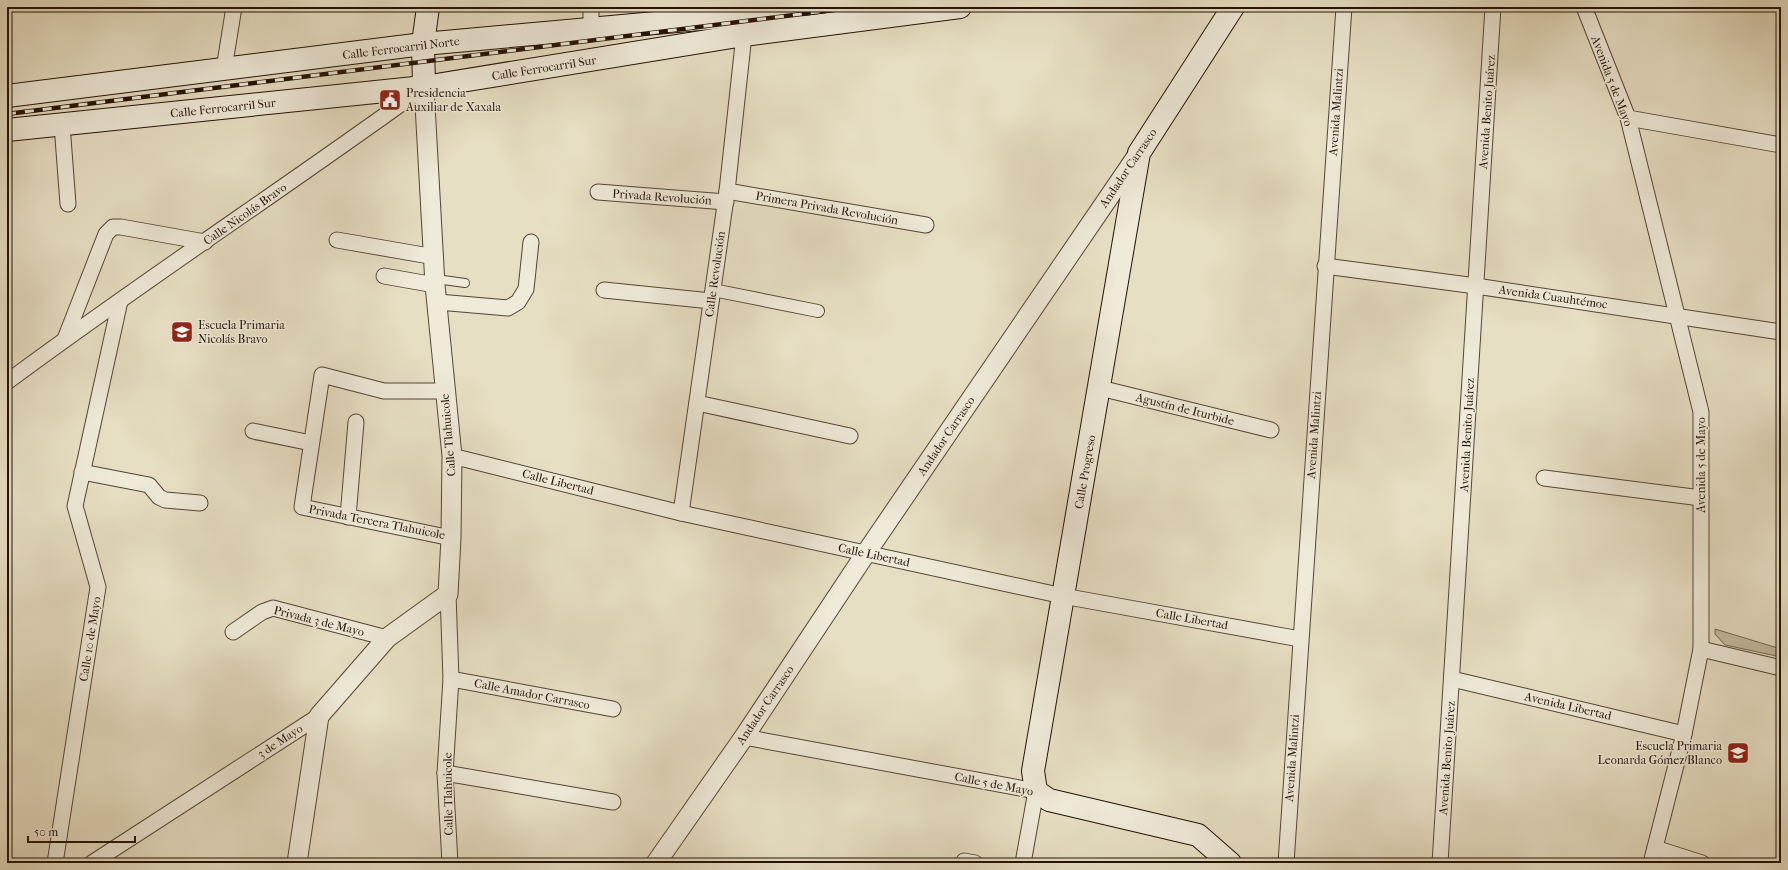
<svg xmlns="http://www.w3.org/2000/svg" width="1788" height="870" viewBox="0 0 1788 870" font-family="'IM FELL French Canon',serif">
	<style>
		.green { fill: #c6bca4; stroke: #746755 }
		.lines { fill: none; stroke-linecap: round; stroke-linejoin: round }
		.service-casing { stroke: #544536; stroke-width: 10 }
		.pedestrian-casing { stroke: #544536; stroke-width: 14 }
		.minor-casing { stroke: #544536; stroke-width: 17 }
		.tertiary-casing { stroke: #544536; stroke-width: 21 }
		.secondary-casing { stroke: #231206; stroke-width: 24 }
		.service { stroke: #efead9; stroke-width: 8 }
		.pedestrian { stroke: #efead9; stroke-width: 12 }
		.minor { stroke: #efead9; stroke-width: 15 }
		.tertiary { stroke: #efead9; stroke-width: 19 }
		.secondary { stroke: #efead9; stroke-width: 22 }
		.rail-casing { stroke: #231206; stroke-width: 4.5 }
		.rail { stroke: #efead9; stroke-width: 3; stroke-dasharray: 9; stroke-linecap: butt }
		.labels { text-anchor: middle; dominant-baseline: central; stroke-width: 3; stroke-linejoin: round; paint-order: stroke }
		.street-label { font-size: 12px; fill: #231206; stroke: #efead9 }
		.poi-label { font-size: 12px; fill: #231206; stroke: #efead9; text-anchor: start }
	</style>
	<rect width="100%" height="100%" fill="#e7dfc4"/>
	<filter id="stains"><feTurbulence type="fractalNoise" baseFrequency=".005" numOctaves="4"/><feColorMatrix values="0 0 0 0 .2 0 0 0 0 .09 0 0 0 0 .02 0 0 0 .5 -.17"/></filter>
	<radialGradient id="worn" r=".72"><stop offset=".6" stop-color="#630" stop-opacity="0"/><stop offset="1" stop-color="#630" stop-opacity=".3"/></radialGradient>
	<path class="green" d="M 1715,629 L 1781,649 L 1781,657 L 1725,645 L 1715,634 Z"/>
	<g class="lines">
		<g class="service-casing">
			<path id="service" d="M 436,279 L 465,283"/>
		</g>
		<g class="pedestrian-casing">
			<path id="pedestrian" d="M 713,290 L 818,311"/>
		</g>
		<g class="minor-casing">
			<g id="minor">
				<path d="M 1584,7 L 1628,118 L 1701,412 L 1701,649 L 1684,734 L 1651,863"/>
				<path d="M 591,29 L 591,7"/>
				<path d="M 224,69 L 234,7"/>
				<path d="M 1628,118 L 1781,145"/>
				<path d="M 62,125 L 68,204"/>
				<path d="M 727,191 L 926,225"/>
				<path d="M 598,192 L 726,202"/>
				<path d="M 337,240 L 435,257"/>
				<path d="M 1325,266 L 1476,286 L 1781,332"/>
				<path d="M 384,276 L 435,285"/>
				<path d="M 604,290 L 711,301"/>
				<path d="M 438,302 L 508,308 L 518,302 L 526,289 L 531,242"/>
				<path d="M 65,339 L 106,234 L 113,227 L 121,227 L 205,242"/>
				<path d="M 7,382 C 143,281 285,188 423,88"/>
				<path d="M 1100,388 L 1271,430"/>
				<path d="M 444,391 L 384,391 L 322,375 L 302,507 L 451,538"/>
				<path d="M 697,403 L 850,436"/>
				<path d="M 253,431 L 311,443"/>
				<path d="M 452,456 L 681,513 L 1063,596 L 1300,639"/>
				<path d="M 82,472 L 149,485 L 159,497 L 165,500 L 200,503"/>
				<path d="M 1544,478 L 1701,498"/>
				<path d="M 681,513 L 727,191 L 744,35"/>
				<path d="M 348,517 L 356,422"/>
				<path d="M 448,594 L 451,679 L 445,773 L 450,863"/>
				<path d="M 233,632 L 262,612 L 273,608 L 387,638"/>
				<path d="M 1701,649 L 1781,668"/>
				<path d="M 451,679 L 613,709"/>
				<path d="M 1452,679 L 1684,734"/>
				<path d="M 744,737 L 1036,791 L 1023,863"/>
				<path d="M 445,773 L 613,802"/>
				<path d="M 1655,848 L 1702,863"/>
				<path d="M 964,861 L 975,863"/>
				<path d="M 55,863 L 98,587 L 75,506 L 120,301"/>
				<path d="M 92,863 L 319,716"/>
				<path d="M 1286,863 L 1344,7"/>
				<path d="M 1440,863 L 1493,7"/>
			</g>
		</g>
		<g class="tertiary-casing">
			<g id="tertiary">
				<path d="M 297,863 L 319,716 L 387,638 L 448,594 L 451,538 L 452,456 L 435,285 L 424,87"/>
				<path d="M 656,863 L 744,737 L 866,553 L 1139,153"/>
			</g>
		</g>
		<g class="secondary-casing">
			<g id="secondary">
				<path d="M 424,87 L 423,44 L 428,7"/>
				<path d="M 7,96 L 423,44 L 733,16 L 797,7"/>
				<path d="M 7,130 L 424,87 L 744,35 L 960,7"/>
				<path d="M 1230,863 L 1198,835 L 1049,800 L 1036,791 L 1033,771 L 1139,153 L 1233,7"/>
			</g>
		</g>
		<use href="#service" class="service"/>
		<use href="#pedestrian" class="pedestrian"/>
		<use href="#minor" class="minor"/>
		<use href="#tertiary" class="tertiary"/>
		<use href="#secondary" class="secondary"/>
		<g class="rail-casing">
			<path id="rail" d="M 7,114 L 857,7"/>
		</g>
		<use href="#rail" class="rail"/>
	</g>
	<defs>
		<g id="civic-square" transform="scale(1.15)"><rect x="-9" y="-9" width="18" height="18" rx="4" fill="#8f2418" stroke="#efead9"/><path d="M-.6-6.5H3V-4.5H.6V-3L4-1V1h2V6H-6V1h2V-1L-.6-3ZM-1.2 2.5V6h2.4V2.5Z" fill="#fff"/></g>
		<g id="school-square" transform="scale(1.15)"><rect x="-9" y="-9" width="18" height="18" rx="4" fill="#8f2418" stroke="#efead9"/><path d="M0-5L7-2L0 1L-7-2ZM-4 1L0 2.5L4 1V4Q0 6-4 4Z" fill="#fff"/></g>
	</defs>
	<g fill-rule="evenodd">
		<use href="#civic-square" x="390" y="100"/>
		<use href="#school-square" x="182" y="332"/>
		<use href="#school-square" x="1738" y="753"/>
	</g>
	<g class="labels">
		<g class="street-label">
			<text transform="translate(401 48) rotate(-7)">Calle Ferrocarril Norte</text>
			<text transform="translate(544 68) rotate(-9)">Calle Ferrocarril Sur</text>
			<text transform="translate(1612 81) rotate(69)">Avenida 5 de Mayo</text>
			<text transform="translate(223 108) rotate(-6)">Calle Ferrocarril Sur</text>
			<text transform="translate(1336 112) rotate(-86)">Avenida Malintzi</text>
			<text transform="translate(1487 112) rotate(-86)">Avenida Benito Juárez</text>
			<text transform="translate(1128 168) rotate(-56)">Andador Carrasco</text>
			<text transform="translate(662 197) rotate(4)">Privada Revolución</text>
			<text transform="translate(827 208) rotate(10)">Primera Privada Revolución</text>
			<text transform="translate(245 214) rotate(-35)">Calle Nicolás Bravo</text>
			<text transform="translate(715 274) rotate(-82)">Calle Revolución</text>
			<text transform="translate(1553 297) rotate(8)">Avenida Cuauhtémoc</text>
			<text transform="translate(1185 409) rotate(14)">Agustín de Iturbide</text>
			<text transform="translate(448 435) rotate(-95)">Calle Tlahuicole</text>
			<text transform="translate(1314 435) rotate(-86)">Avenida Malintzi</text>
			<text transform="translate(1467 435) rotate(-87)">Avenida Benito Juárez</text>
			<text transform="translate(946 436) rotate(-56)">Andador Carrasco</text>
			<text transform="translate(1701 465) rotate(-90)">Avenida 5 de Mayo</text>
			<text transform="translate(1085 472) rotate(-80)">Calle Progreso</text>
			<text transform="translate(558 482) rotate(14)">Calle Libertad</text>
			<text transform="translate(377 522) rotate(11)">Privada Tercera Tlahuicole</text>
			<text transform="translate(874 555) rotate(12)">Calle Libertad</text>
			<text transform="translate(1192 619) rotate(10)">Calle Libertad</text>
			<text transform="translate(319 621) rotate(14)">Privada 3 de Mayo</text>
			<text transform="translate(90 639) rotate(-81)">Calle 10 de Mayo</text>
			<text transform="translate(532 694) rotate(11)">Calle Amador Carrasco</text>
			<text transform="translate(765 705) rotate(-56)">Andador Carrasco</text>
			<text transform="translate(1568 706) rotate(13)">Avenida Libertad</text>
			<text transform="translate(280 741) rotate(-33)">3 de Mayo</text>
			<text transform="translate(1292 758) rotate(-86)">Avenida Malintzi</text>
			<text transform="translate(1447 758) rotate(-86)">Avenida Benito Juárez</text>
			<text transform="translate(994 784) rotate(11)">Calle 5 de Mayo</text>
			<text transform="translate(448 794) rotate(-91)">Calle Tlahuicole</text>
		</g>
		<g class="poi-label">
			<text x="406" y="93">Presidencia<tspan x="406" dy="14">Auxiliar de Xaxala</tspan></text>
			<text x="198" y="325">Escuela Primaria<tspan x="198" dy="14">Nicolás Bravo</tspan></text>
			<text x="1722" y="746" text-anchor="end">Escuela Primaria<tspan x="1722" dy="14">Leonarda Gómez Blanco</tspan></text>
		</g>
	</g>
	<rect width="1788" height="870" fill="none" stroke="#e7dfc4" stroke-width="24"/>
	<rect x="8" y="8" width="1772" height="854" fill="none" stroke="#231206" stroke-width="2"/>
	<rect x="12" y="12" width="1764" height="846" fill="none" stroke="#231206"/>
	<path d="M28 836v6h107v-6" fill="none" stroke="#231206" stroke-width="2"/>
	<text x="34" y="836" font-size="12" fill="#231206" stroke="#efead9" stroke-width="3" paint-order="stroke">50 m</text>
	<rect width="100%" height="100%" filter="url(#stains)"/>
	<rect width="100%" height="100%" fill="url(#worn)"/>
</svg>
